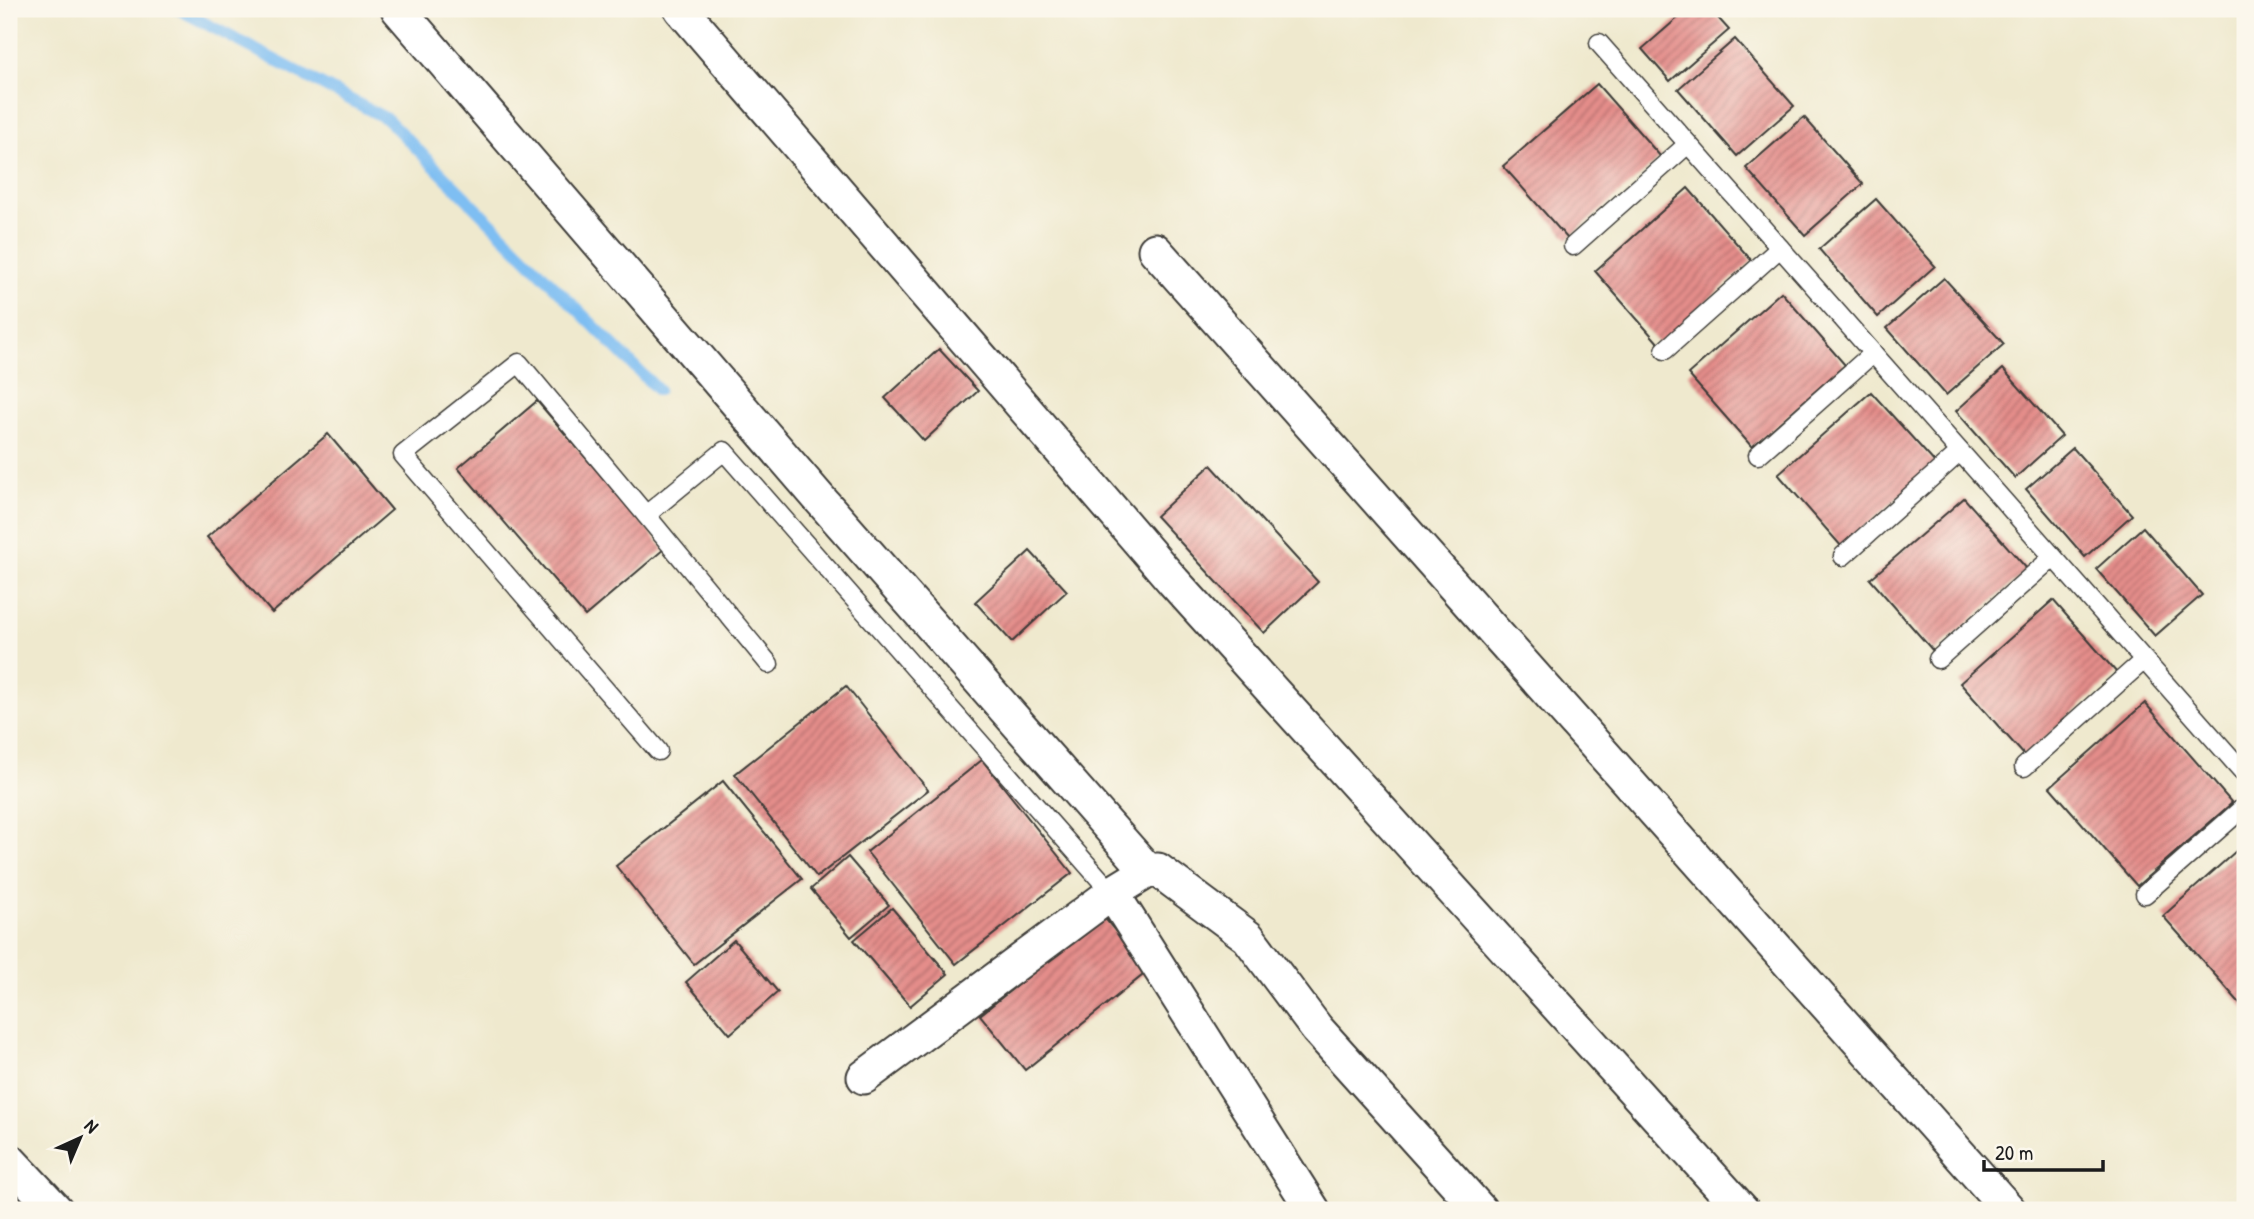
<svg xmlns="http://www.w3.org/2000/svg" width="2254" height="1219" viewBox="0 0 2254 1219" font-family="'Patrick Hand',sans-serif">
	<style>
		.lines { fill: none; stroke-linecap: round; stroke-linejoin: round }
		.stream { stroke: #7ebef2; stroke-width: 12 }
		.building { fill: url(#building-hatch) }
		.service-casing { stroke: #3c3b37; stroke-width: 21 }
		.minor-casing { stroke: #3c3b37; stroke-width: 37 }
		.service { stroke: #fff; stroke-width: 18 }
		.minor { stroke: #fff; stroke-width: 33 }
	</style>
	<defs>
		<pattern id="building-hatch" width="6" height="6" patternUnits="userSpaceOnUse" patternTransform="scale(1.75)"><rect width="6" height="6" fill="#e48d8a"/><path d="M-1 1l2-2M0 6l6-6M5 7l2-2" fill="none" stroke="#b87270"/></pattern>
	</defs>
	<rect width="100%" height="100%" fill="#fbf7ec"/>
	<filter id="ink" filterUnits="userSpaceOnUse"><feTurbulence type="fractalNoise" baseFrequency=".0143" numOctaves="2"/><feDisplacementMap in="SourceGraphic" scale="14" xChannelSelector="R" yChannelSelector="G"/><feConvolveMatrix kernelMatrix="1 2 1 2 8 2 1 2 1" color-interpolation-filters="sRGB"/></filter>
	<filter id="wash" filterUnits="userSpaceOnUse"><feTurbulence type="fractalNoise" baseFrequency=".00686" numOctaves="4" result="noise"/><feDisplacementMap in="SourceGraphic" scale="28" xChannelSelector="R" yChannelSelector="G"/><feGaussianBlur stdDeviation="1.57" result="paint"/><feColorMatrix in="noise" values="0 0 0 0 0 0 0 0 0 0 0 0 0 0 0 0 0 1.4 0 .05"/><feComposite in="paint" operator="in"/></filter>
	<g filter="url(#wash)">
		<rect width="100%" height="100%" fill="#efe9ce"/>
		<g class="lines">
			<path class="stream" d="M 178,9 L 387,119 L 658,390"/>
		</g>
		<g id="blocks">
			<g class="building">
				<path d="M 1688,9 L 1710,9 L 1729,30 L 1670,81 L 1642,49 Z"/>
				<path d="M 1735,39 L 1794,106 L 1737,156 L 1678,89 Z"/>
				<path d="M 1597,84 L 1661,157 L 1568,239 L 1503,166 Z"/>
				<path d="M 1804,117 L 1863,184 L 1805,235 L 1746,168 Z"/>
				<path d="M 1688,188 L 1752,261 L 1659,344 L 1595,271 Z"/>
				<path d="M 1876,199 L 1935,266 L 1878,317 L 1819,249 Z"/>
				<path d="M 1944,278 L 2004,344 L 1946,395 L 1887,328 Z"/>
				<path d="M 1781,292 L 1845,365 L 1752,447 L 1688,374 Z"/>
				<path d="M 939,349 L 978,391 L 924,441 L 885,398 Z"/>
				<path d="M 2003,369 L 2062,436 L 2015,478 L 1956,411 Z"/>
				<path d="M 1871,392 L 1936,464 L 1842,547 L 1778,474 Z"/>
				<path d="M 537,401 L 664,549 L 585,616 L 458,468 Z"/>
				<path d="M 328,434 L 392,510 L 272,613 L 207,537 Z"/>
				<path d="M 2073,448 L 2132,515 L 2085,557 L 2026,489 Z"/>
				<path d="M 1211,465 L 1318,582 L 1264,633 L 1156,516 Z"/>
				<path d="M 1964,498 L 2028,570 L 1934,652 L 1870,579 Z"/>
				<path d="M 2143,527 L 2202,595 L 2155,636 L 2096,569 Z"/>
				<path d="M 1030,551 L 1067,591 L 1012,642 L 975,602 Z"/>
				<path d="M 2053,600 L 2117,673 L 2025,756 L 1960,683 Z"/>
				<path d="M 846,686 L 928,790 L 817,877 L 735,774 Z"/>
				<path d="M 2145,703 L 2232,803 L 2137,886 L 2050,787 Z"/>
				<path d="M 982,760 L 1072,873 L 956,964 L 867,852 Z"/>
				<path d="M 723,781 L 802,879 L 694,964 L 616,866 Z"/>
				<path d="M 2245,843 L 2245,1009 L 2163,916 Z"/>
				<path d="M 848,857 L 889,905 L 851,937 L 811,889 Z"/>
				<path d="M 892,908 L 948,974 L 910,1006 L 854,940 Z"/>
				<path d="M 1103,916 L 1148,971 L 1025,1070 L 980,1015 Z"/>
				<path d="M 734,940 L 778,992 L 730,1034 L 686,982 Z"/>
			</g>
		</g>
	</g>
	<g filter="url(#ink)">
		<use href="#blocks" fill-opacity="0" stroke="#3c3b37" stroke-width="2"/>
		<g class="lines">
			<g class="service-casing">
				<g id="service">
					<path d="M 1599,43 L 2245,774"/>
					<path d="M 1573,246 L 1688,144"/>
					<path d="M 1665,350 L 1780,248"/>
					<path d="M 1758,455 L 1873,353"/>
					<path d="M 646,515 L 769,664"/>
					<path d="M 1843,556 L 1960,452"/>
					<path d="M 1938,659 L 2053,557"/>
					<path d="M 658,751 L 403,455 L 519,363 L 646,515 L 724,451 L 1112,893"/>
					<path d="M 2024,767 L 2144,660"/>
					<path d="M 2145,894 L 2245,806"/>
				</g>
			</g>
			<g class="minor-casing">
				<g id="minor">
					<path d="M 398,9 L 818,497 L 1148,871"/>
					<path d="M 681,9 L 1174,582 L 1742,1210"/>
					<path d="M 1155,250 L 2009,1210"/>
					<path d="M 864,1077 L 1112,893"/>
					<path d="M 9,1160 L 56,1210"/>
					<path d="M 1313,1210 L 1112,893 L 1148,871 L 1158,870 L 1248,937 L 1317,1029 L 1480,1210"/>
				</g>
			</g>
			<use href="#service" class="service"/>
			<use href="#minor" class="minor"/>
		</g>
	</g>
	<rect width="2254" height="1219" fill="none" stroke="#fbf7ec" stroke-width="35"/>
	<g transform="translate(80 1138) rotate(44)" stroke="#fbf7ec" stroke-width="5" paint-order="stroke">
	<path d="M0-5L12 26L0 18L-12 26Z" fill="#1c1c1c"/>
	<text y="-10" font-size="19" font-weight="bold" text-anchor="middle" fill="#1c1c1c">N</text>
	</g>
	<path d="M1984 1160v10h119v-10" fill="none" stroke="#1c1c1c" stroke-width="3.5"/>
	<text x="1995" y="1160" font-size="21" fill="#1c1c1c" stroke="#fbf7ec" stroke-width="5" paint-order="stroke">20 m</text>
</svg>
